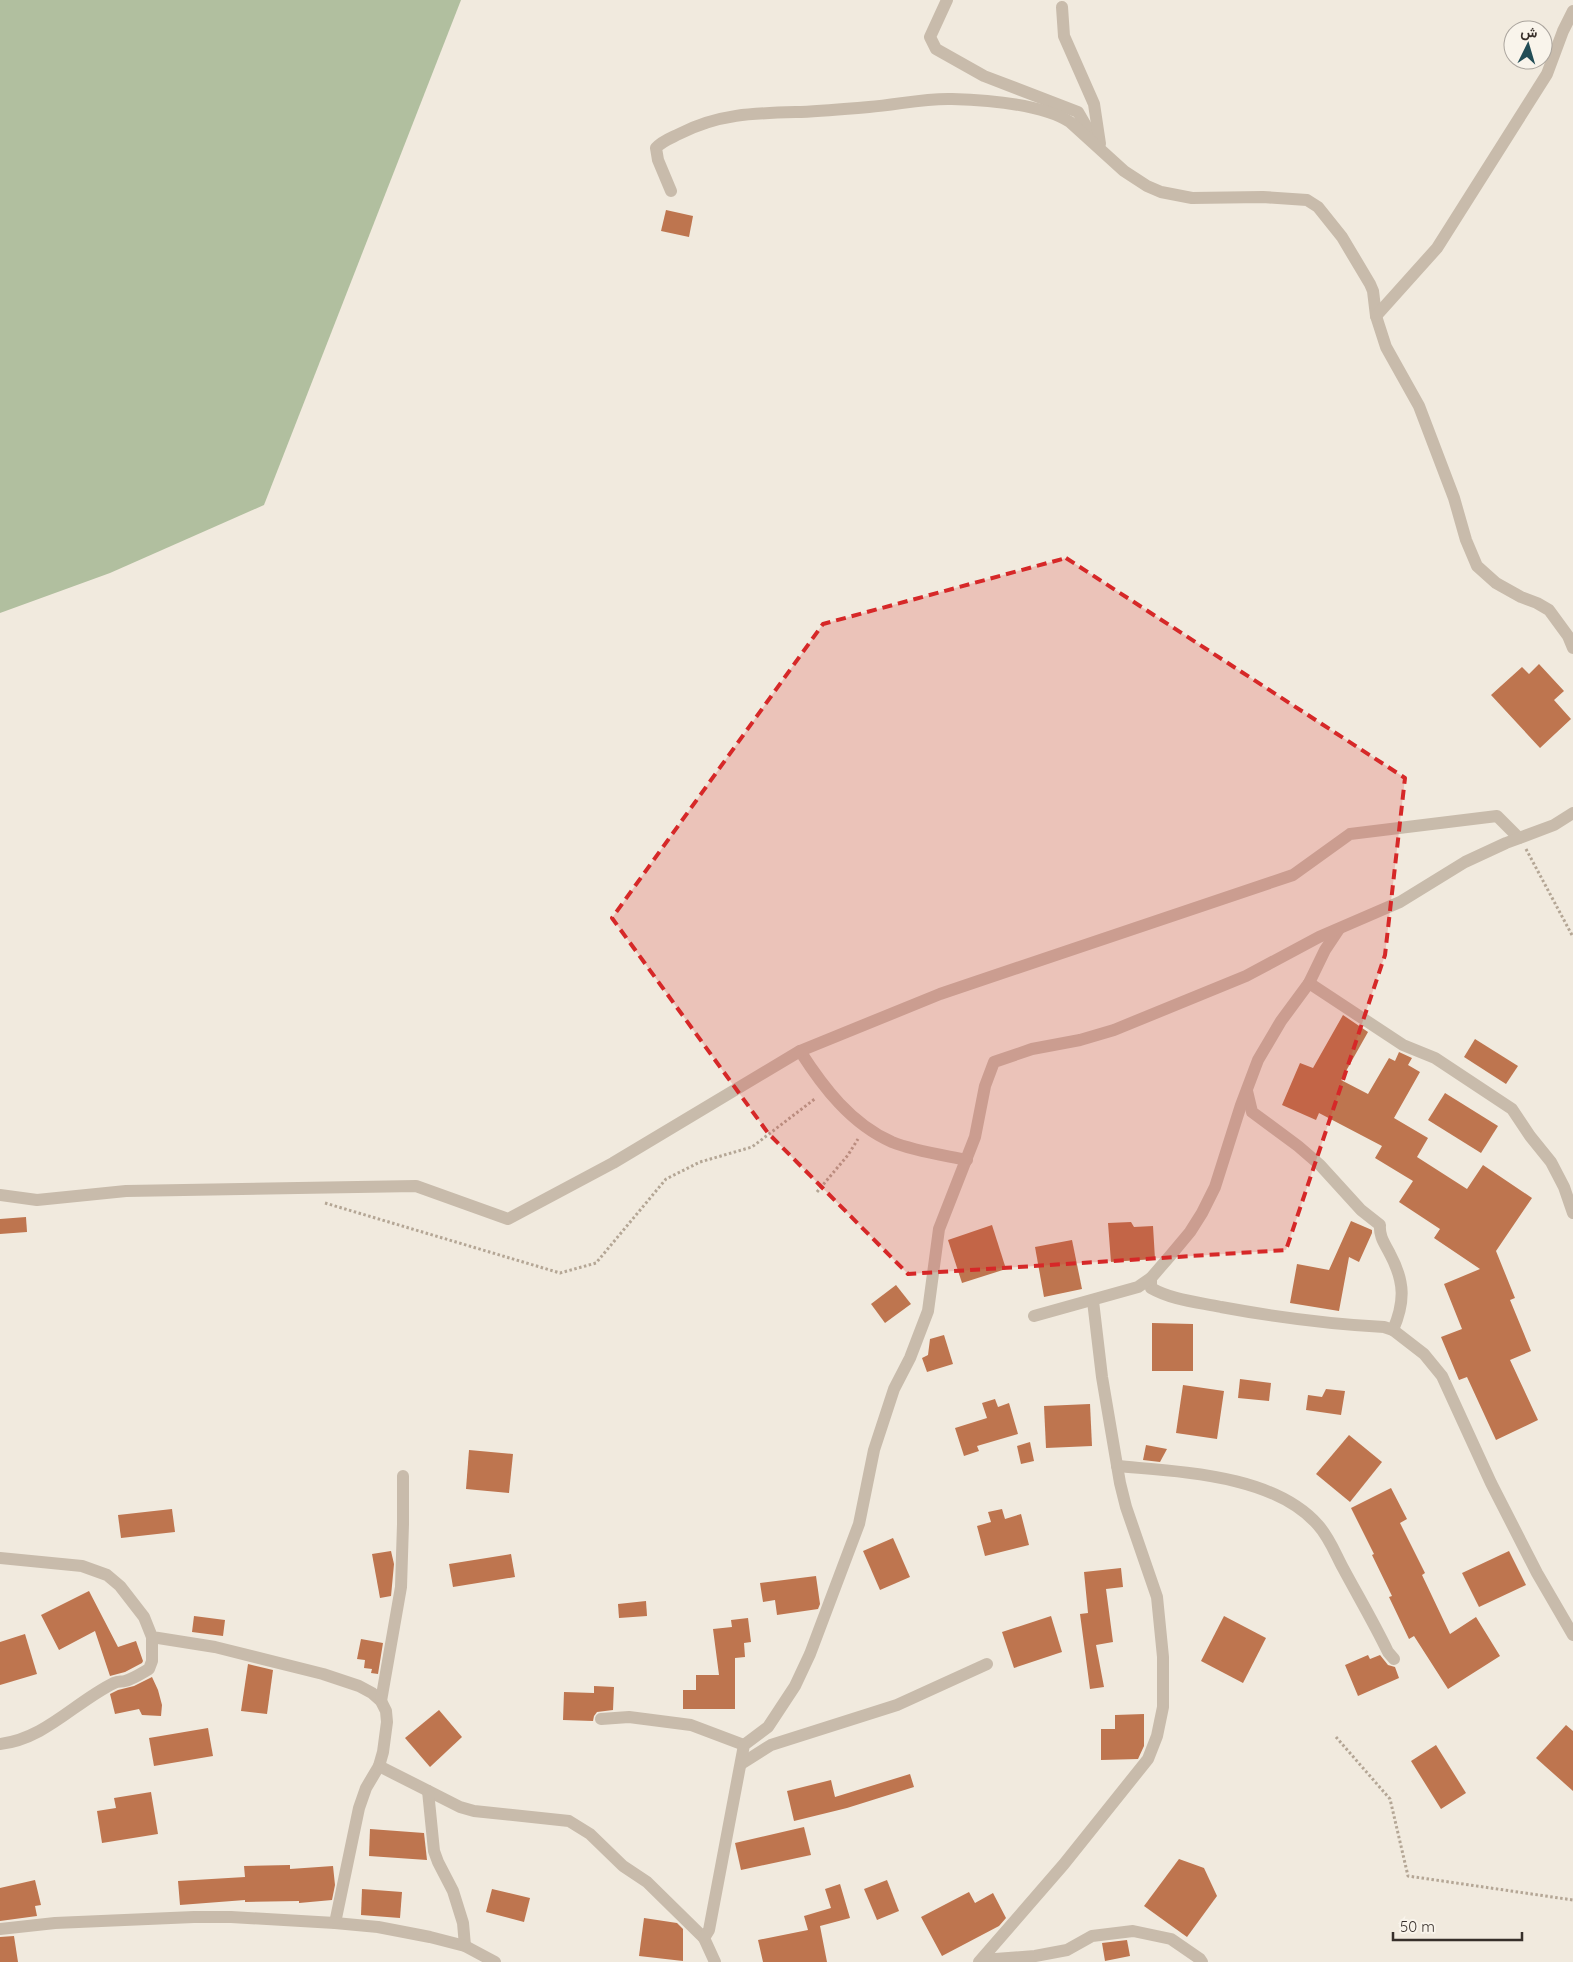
<svg xmlns="http://www.w3.org/2000/svg" width="1573" height="1962" viewBox="0 0 1573 1962" font-family="Quicksand,Vazirmatn,sans-serif">
	<style>
		.green { fill: #b1bf9f }
		.building { fill: #be754f }
		.lines { fill: none; stroke-linecap: round; stroke-linejoin: round }
		.path { stroke: #b4a695; stroke-width: 3; stroke-dasharray: 2.5 2.5; stroke-linecap: butt }
		.minor { stroke: #c8bbab; stroke-width: 12 }
		.marked { fill: #d62828; fill-opacity: 0.2; stroke: #d62828; stroke-width: 4; stroke-dasharray: 10 6; stroke-linejoin: round }
	</style>
	<rect width="100%" height="100%" fill="#f1eade"/>
	<path class="green" d="M 0,0 L 461,0 L 264,505 L 110,573 L 0,613 Z"/>
	<g class="building">
		<path d="M 666,210 L 693,216 L 689,237 L 661,231 Z"/>
		<path d="M 1539,664 L 1564,691 L 1554,700 L 1571,719 L 1540,748 L 1491,695 L 1522,667 L 1529,674 Z"/>
		<path d="M 1343,1015 L 1368,1032 L 1341,1080 L 1368,1094 L 1389,1058 L 1395,1061 L 1399,1052 L 1412,1058 L 1408,1065 L 1420,1072 L 1394,1118 L 1428,1138 L 1417,1157 L 1467,1189 L 1483,1165 L 1532,1198 L 1496,1251 L 1515,1298 L 1510,1300 L 1531,1351 L 1510,1360 L 1538,1420 L 1496,1440 L 1467,1377 L 1459,1380 L 1441,1337 L 1462,1329 L 1444,1284 L 1480,1269 L 1434,1238 L 1440,1229 L 1399,1202 L 1413,1181 L 1375,1158 L 1382,1146 L 1319,1113 L 1316,1120 L 1282,1105 L 1300,1063 L 1313,1068 Z"/>
		<path d="M 1475,1039 L 1518,1066 L 1506,1084 L 1464,1057 Z"/>
		<path d="M 1445,1093 L 1498,1126 L 1481,1153 L 1428,1120 Z"/>
		<path d="M 26,1217 L 27,1232 L 0,1234 L 0,1219 Z"/>
		<path d="M 1351,1221 L 1372,1230 L 1372,1233 L 1359,1262 L 1349,1257 L 1339,1311 L 1290,1303 L 1297,1264 L 1329,1270 Z"/>
		<path d="M 1131,1222 L 1134,1227 L 1153,1226 L 1155,1259 L 1111,1262 L 1108,1223 Z"/>
		<path d="M 992,1225 L 1006,1269 L 962,1283 L 948,1240 Z"/>
		<path d="M 1072,1240 L 1082,1289 L 1044,1297 L 1035,1247 Z"/>
		<path d="M 896,1285 L 911,1304 L 885,1323 L 871,1304 Z"/>
		<path d="M 1152,1323 L 1193,1324 L 1193,1371 L 1152,1371 Z"/>
		<path d="M 944,1335 L 953,1364 L 927,1372 L 922,1358 L 928,1355 L 930,1339 Z"/>
		<path d="M 1240,1379 L 1271,1383 L 1269,1401 L 1238,1398 Z"/>
		<path d="M 1183,1385 L 1224,1391 L 1217,1439 L 1176,1433 Z"/>
		<path d="M 1326,1389 L 1345,1391 L 1341,1415 L 1306,1410 L 1308,1395 L 1322,1397 Z"/>
		<path d="M 995,1399 L 998,1407 L 1009,1403 L 1018,1434 L 977,1446 L 979,1451 L 964,1456 L 955,1428 L 987,1418 L 982,1403 Z"/>
		<path d="M 1090,1404 L 1092,1446 L 1046,1448 L 1044,1406 Z"/>
		<path d="M 1349,1435 L 1382,1462 L 1350,1502 L 1316,1474 Z"/>
		<path d="M 1030,1442 L 1034,1461 L 1021,1464 L 1017,1446 Z"/>
		<path d="M 1146,1445 L 1167,1449 L 1160,1462 L 1143,1460 Z"/>
		<path d="M 469,1450 L 513,1454 L 509,1493 L 466,1489 Z"/>
		<path d="M 1391,1488 L 1407,1519 L 1400,1523 L 1425,1573 L 1422,1575 L 1450,1634 L 1476,1617 L 1500,1656 L 1448,1689 L 1414,1636 L 1409,1639 L 1389,1597 L 1392,1596 L 1372,1555 L 1374,1554 L 1351,1508 Z"/>
		<path d="M 172,1509 L 175,1532 L 121,1538 L 118,1515 Z"/>
		<path d="M 1002,1509 L 1005,1519 L 1021,1514 L 1029,1545 L 985,1556 L 977,1526 L 991,1522 L 988,1512 Z"/>
		<path d="M 893,1538 L 910,1577 L 880,1590 L 863,1551 Z"/>
		<path d="M 391,1551 L 394,1564 L 391,1596 L 380,1598 L 372,1554 Z"/>
		<path d="M 1509,1551 L 1526,1585 L 1479,1607 L 1462,1573 Z"/>
		<path d="M 511,1554 L 515,1577 L 453,1587 L 449,1564 Z"/>
		<path d="M 1121,1568 L 1123,1587 L 1106,1589 L 1113,1642 L 1096,1645 L 1104,1687 L 1090,1689 L 1080,1614 L 1088,1613 L 1084,1572 Z"/>
		<path d="M 816,1576 L 820,1604 L 818,1609 L 777,1615 L 775,1600 L 763,1602 L 760,1583 Z"/>
		<path d="M 89,1591 L 118,1647 L 136,1641 L 143,1661 L 142,1663 L 125,1672 L 110,1676 L 95,1631 L 59,1650 L 41,1615 Z"/>
		<path d="M 646,1601 L 647,1616 L 619,1618 L 618,1604 Z"/>
		<path d="M 194,1616 L 225,1620 L 223,1636 L 192,1632 Z"/>
		<path d="M 1051,1616 L 1062,1652 L 1014,1668 L 1002,1632 Z"/>
		<path d="M 1224,1616 L 1266,1638 L 1243,1683 L 1201,1661 Z"/>
		<path d="M 748,1618 L 751,1642 L 744,1643 L 745,1657 L 735,1658 L 735,1709 L 683,1709 L 683,1690 L 696,1690 L 696,1675 L 719,1675 L 713,1629 L 732,1627 L 731,1620 Z"/>
		<path d="M 25,1634 L 37,1674 L 0,1685 L 0,1642 Z"/>
		<path d="M 361,1639 L 383,1643 L 378,1674 L 371,1673 L 372,1669 L 364,1668 L 365,1660 L 357,1659 Z"/>
		<path d="M 1368,1655 L 1370,1659 L 1380,1655 L 1388,1665 L 1395,1667 L 1399,1678 L 1358,1696 L 1345,1665 Z"/>
		<path d="M 248,1664 L 273,1670 L 267,1714 L 241,1711 Z"/>
		<path d="M 152,1677 L 158,1690 L 162,1705 L 161,1716 L 142,1715 L 139,1709 L 115,1714 L 110,1694 L 118,1690 L 134,1686 Z"/>
		<path d="M 594,1686 L 614,1687 L 613,1710 L 597,1712 L 594,1716 L 593,1721 L 563,1720 L 564,1692 L 594,1693 Z"/>
		<path d="M 439,1710 L 462,1737 L 430,1767 L 405,1738 Z"/>
		<path d="M 1144,1714 L 1144,1746 L 1138,1759 L 1101,1760 L 1101,1729 L 1115,1729 L 1115,1715 Z"/>
		<path d="M 1566,1725 L 1573,1731 L 1573,1791 L 1536,1758 Z"/>
		<path d="M 208,1728 L 213,1756 L 154,1766 L 149,1738 Z"/>
		<path d="M 1436,1745 L 1466,1793 L 1441,1809 L 1411,1761 Z"/>
		<path d="M 910,1774 L 914,1787 L 847,1808 L 794,1821 L 787,1791 L 831,1780 L 835,1797 Z"/>
		<path d="M 151,1792 L 158,1834 L 102,1843 L 97,1811 L 116,1808 L 114,1798 Z"/>
		<path d="M 804,1827 L 811,1855 L 741,1870 L 735,1843 Z"/>
		<path d="M 370,1829 L 424,1833 L 427,1860 L 369,1856 Z"/>
		<path d="M 1179,1859 L 1204,1868 L 1217,1896 L 1187,1937 L 1144,1906 Z"/>
		<path d="M 290,1865 L 290,1869 L 333,1866 L 335,1885 L 332,1900 L 299,1903 L 299,1901 L 245,1902 L 245,1900 L 180,1905 L 178,1881 L 245,1877 L 244,1866 Z"/>
		<path d="M 35,1880 L 41,1905 L 35,1906 L 37,1916 L 0,1921 L 0,1888 Z"/>
		<path d="M 887,1880 L 899,1911 L 877,1920 L 864,1889 Z"/>
		<path d="M 840,1884 L 850,1918 L 820,1926 L 827,1962 L 763,1962 L 758,1940 L 808,1930 L 804,1916 L 831,1908 L 825,1889 Z"/>
		<path d="M 362,1889 L 402,1892 L 400,1918 L 361,1915 Z"/>
		<path d="M 492,1889 L 530,1898 L 524,1922 L 486,1912 Z"/>
		<path d="M 969,1892 L 975,1903 L 993,1893 L 1006,1918 L 999,1926 L 942,1956 L 921,1917 Z"/>
		<path d="M 644,1918 L 677,1923 L 683,1929 L 683,1961 L 639,1956 Z"/>
		<path d="M 14,1936 L 18,1962 L 0,1962 L 0,1937 Z"/>
		<path d="M 1127,1940 L 1130,1956 L 1105,1961 L 1102,1943 Z"/>
	</g>
	<g class="lines">
		<g class="path">
			<path d="M 1526,849 L 1573,937"/>
			<path d="M 817,1192 L 848,1155 L 858,1139"/>
			<path d="M 325,1203 L 560,1273 L 596,1263 L 666,1179 L 700,1162 L 752,1147 L 816,1098"/>
			<path d="M 1336,1737 L 1390,1799 L 1408,1876 L 1573,1900"/>
		</g>
		<g class="minor">
			<path d="M 947,0 L 930,37 L 936,49 L 984,76 L 1078,112 L 1093,138"/>
			<path d="M 1062,7 L 1064,36 L 1094,104 L 1100,144"/>
			<path d="M 671,191 L 658,160 L 656,148 C 662,141 671,138 679,134 C 719,113 757,113 801,112 C 823,111 846,109 869,107 C 897,105 924,98 952,99 C 986,100 1042,104 1070,122 L 1124,171 L 1147,186 L 1161,192 L 1192,198 L 1263,197 L 1307,200 L 1318,207 L 1342,237 L 1370,284 L 1373,291 L 1376,316 L 1386,347 L 1419,406 L 1454,498 L 1466,540 L 1477,566 L 1496,583 L 1521,597 L 1537,603 L 1549,610 L 1568,636 L 1573,648"/>
			<path d="M 1376,316 L 1437,248 L 1547,74 L 1563,31 L 1573,11"/>
			<path d="M 1309,983 L 1403,1045 L 1435,1058 L 1512,1109 L 1530,1136 L 1551,1162 L 1564,1187 L 1573,1213"/>
			<path d="M 800,1051 C 823,1087 851,1124 892,1142 C 914,1151 943,1155 967,1160"/>
			<path d="M 0,1195 L 37,1200 L 126,1191 L 416,1186 L 508,1219 L 613,1163 L 800,1051 L 940,994 L 1293,875 L 1350,834 L 1497,816 L 1519,838"/>
			<path d="M 1151,1278 L 1151,1288 C 1172,1300 1197,1302 1221,1307 C 1275,1317 1328,1324 1384,1327 L 1393,1330 C 1405,1302 1405,1282 1390,1254 C 1385,1244 1379,1237 1380,1225 L 1361,1210 L 1320,1165 L 1298,1146 L 1252,1112 L 1247,1091"/>
			<path d="M 1034,1316 L 1138,1287 L 1151,1278 L 1170,1256 L 1190,1232 L 1202,1213 L 1215,1187 L 1241,1105 L 1258,1060 L 1281,1021 L 1309,983 L 1325,950 L 1339,929"/>
			<path d="M 1393,1330 L 1424,1354 L 1442,1376 L 1491,1483 L 1537,1573 L 1573,1635"/>
			<path d="M 1117,1466 C 1180,1472 1273,1474 1318,1525 C 1329,1537 1335,1553 1343,1568 C 1358,1596 1374,1623 1388,1652 L 1394,1659"/>
			<path d="M 0,1558 L 82,1566 L 107,1575 L 120,1586 L 144,1617 L 152,1637 L 215,1647 L 323,1674 L 359,1686 L 372,1693 L 381,1701 L 386,1711 L 387,1722 L 383,1752 L 379,1766 L 366,1788 L 359,1808 L 335,1923"/>
			<path d="M 381,1701 L 401,1587 L 403,1524 L 403,1476"/>
			<path d="M 601,1719 L 629,1717 L 691,1725 L 744,1745"/>
			<path d="M 0,1744 C 45,1739 75,1702 114,1683 C 118,1681 121,1682 125,1681 C 133,1679 142,1673 149,1669 L 152,1661 L 152,1637"/>
			<path d="M 741,1764 L 771,1745 L 897,1705 L 987,1664"/>
			<path d="M 379,1766 L 460,1807 L 474,1811 L 569,1821 L 590,1834 L 623,1866 L 647,1882 L 704,1938"/>
			<path d="M 428,1791 L 434,1851 L 438,1862 L 453,1891 L 463,1923 L 465,1946"/>
			<path d="M 0,1929 L 55,1923 L 194,1917 L 231,1917 L 335,1923 L 378,1927 L 430,1937 L 465,1946 L 495,1962"/>
			<path d="M 982,1960 L 1035,1956 L 1067,1950 L 1092,1936 L 1133,1931 L 1171,1939 L 1200,1959 L 1202,1962"/>
			<path d="M 715,1962 L 704,1938 L 709,1930 L 744,1745 L 768,1727 L 795,1686 L 810,1654 L 859,1524 L 874,1450 L 894,1389 L 910,1358 L 928,1311 L 939,1229 L 975,1137 L 985,1086 L 994,1062 L 1032,1049 L 1080,1040 L 1114,1030 L 1246,976 L 1319,937 L 1400,902 L 1465,862 L 1506,843 L 1554,825 L 1573,813"/>
			<path d="M 979,1962 L 1064,1864 L 1148,1759 L 1157,1736 L 1163,1707 L 1163,1657 L 1157,1597 L 1126,1507 L 1120,1483 L 1102,1377 L 1093,1301"/>
		</g>
	</g>
	<path class="marked" d="M 1066,558 L 1405,778 L 1385,955 L 1286,1250 L 908,1274 L 768,1133 L 612,918 L 823,624 Z"/>
	<g transform="translate(1528 45) rotate(5)"><circle r="24" fill="#f9f4eb" stroke="#aba59e"/>
	<path d="M0-4L9 19L0 12L-9 19Z" fill="#224d56"/>
	<text y="-8" font-size="14" font-weight="bold" text-anchor="middle" fill="#372f2a">ش</text>
	</g>
	<path d="M1393 1932v8h129v-8" fill="none" stroke="#372f2a" stroke-width="2.5"/>
	<text x="1400" y="1932" font-size="15" fill="#372f2a" stroke="#f9f4eb" stroke-width="4" paint-order="stroke">50 m</text>
</svg>
